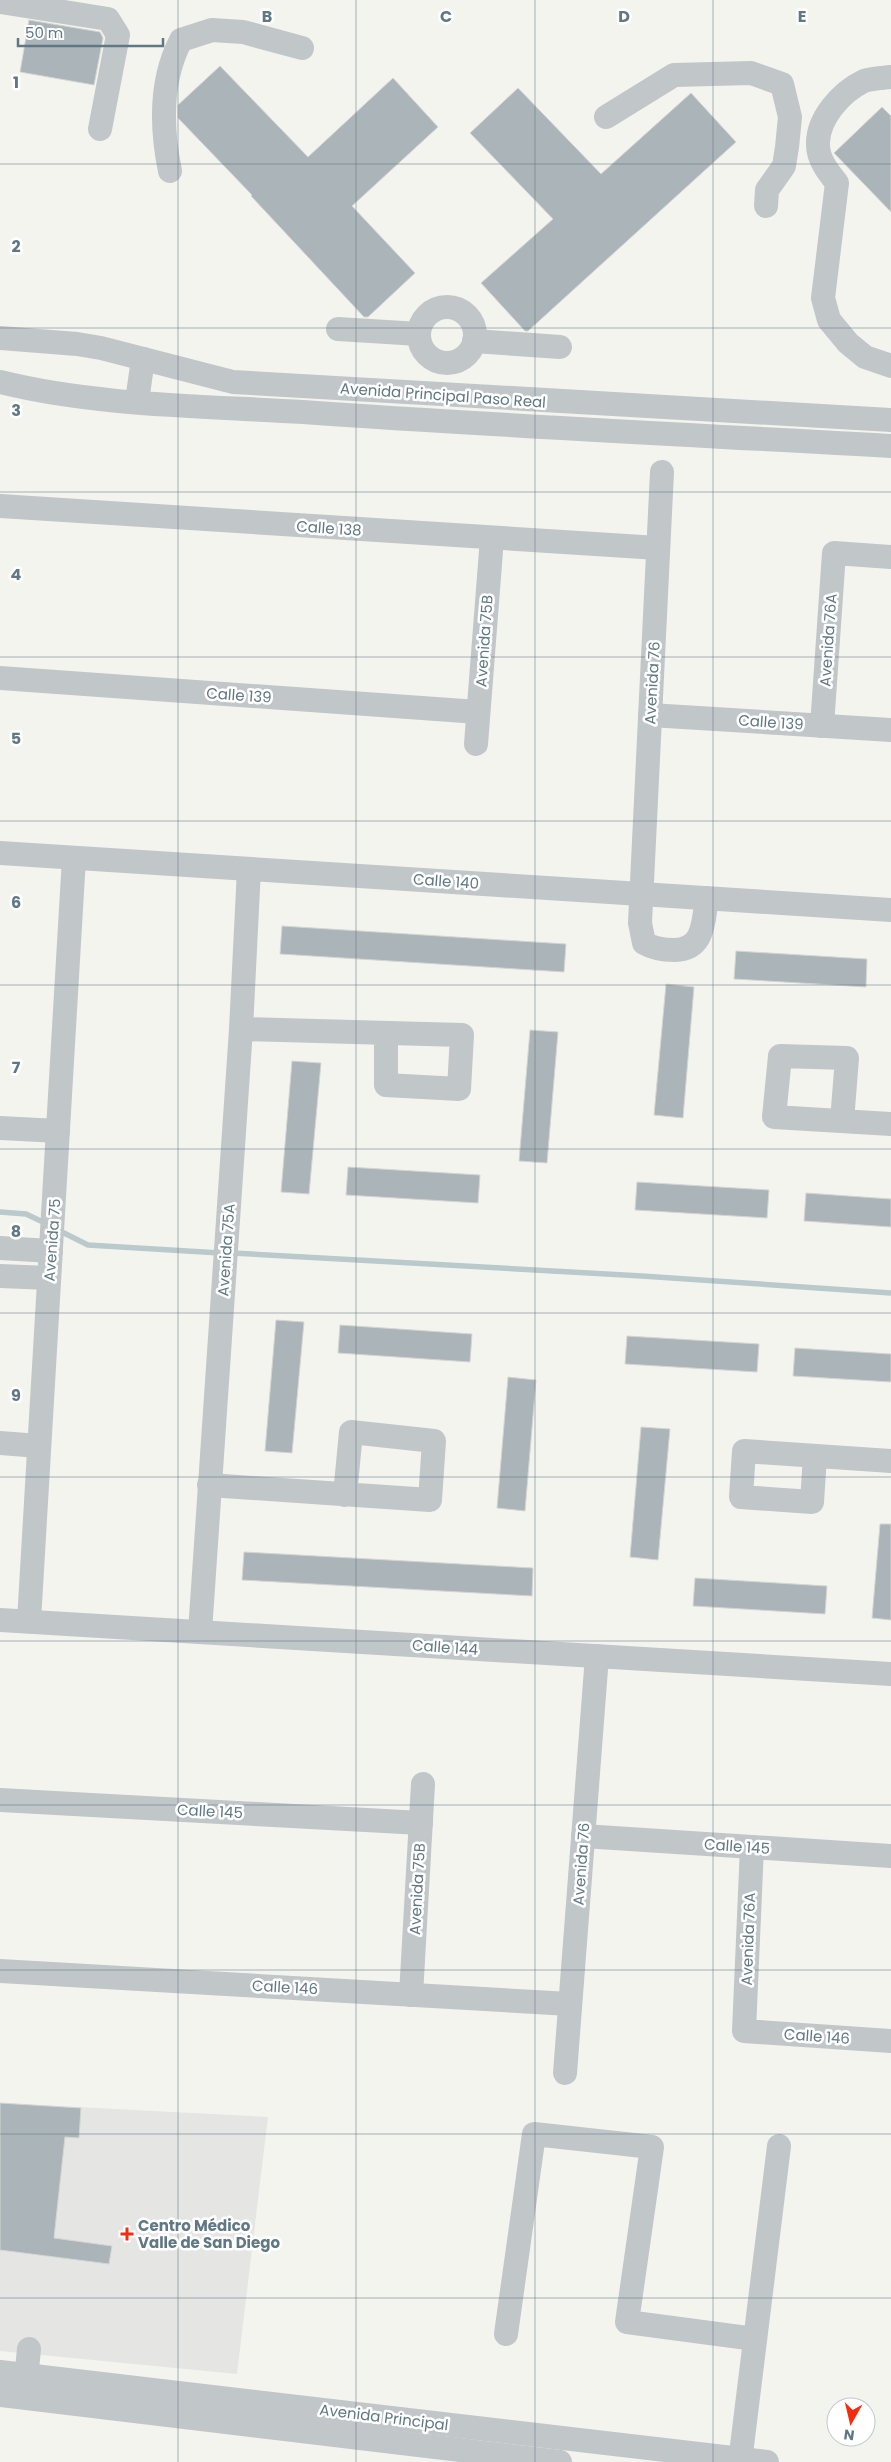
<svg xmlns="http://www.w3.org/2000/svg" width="891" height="2462" viewBox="0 0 891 2462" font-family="Poppins,sans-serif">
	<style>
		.built { fill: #e5e5e3 }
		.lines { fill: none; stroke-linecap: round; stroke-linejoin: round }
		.stream { stroke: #b9c9cc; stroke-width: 5.5 }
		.building { fill: #abb5b9; stroke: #d5d5d2 }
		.minor { stroke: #c1c6c9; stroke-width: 24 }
		.grid { fill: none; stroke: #607884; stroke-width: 1; stroke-opacity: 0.55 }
		.poi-dot { fill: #f42d10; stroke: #fff; stroke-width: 2 }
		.labels { text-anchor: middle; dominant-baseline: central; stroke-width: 5; stroke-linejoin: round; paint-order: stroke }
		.street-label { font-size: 15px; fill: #607884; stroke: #fff }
		.poi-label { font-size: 15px; font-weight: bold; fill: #607884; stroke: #fff; text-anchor: start }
		.grid-label { font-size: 16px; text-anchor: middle; font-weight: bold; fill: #607884; stroke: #fff; stroke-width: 5; stroke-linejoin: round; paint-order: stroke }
	</style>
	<rect width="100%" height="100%" fill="#f4f4ef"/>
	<path class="built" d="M 0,2103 L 268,2117 L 237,2374 L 0,2351 Z"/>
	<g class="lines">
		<g class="stream">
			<path d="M 0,1212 L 26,1214 L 45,1223"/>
			<path d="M 58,1230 L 88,1245 L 220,1253"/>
			<path d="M 232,1253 L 642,1276 L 891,1293"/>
		</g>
	</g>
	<g class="building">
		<path d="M 29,20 L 100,32 L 103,38 L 94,85 L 20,72 Z"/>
		<path d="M 220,66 L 308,157 L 393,78 L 438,127 L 352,206 L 415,273 L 368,317 L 364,317 L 251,196 L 252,195 L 178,118 L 178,105 Z"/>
		<path d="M 518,88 L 601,174 L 691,93 L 736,142 L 528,331 L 525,331 L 481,283 L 553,219 L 470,133 Z"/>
		<path d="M 882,107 L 891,116 L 891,212 L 834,153 Z"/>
		<path d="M 282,926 L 566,944 L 564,972 L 280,954 Z"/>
		<path d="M 736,951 L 867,959 L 866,987 L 734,979 Z"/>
		<path d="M 666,984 L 694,987 L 683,1118 L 654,1115 Z"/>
		<path d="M 530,1030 L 558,1032 L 547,1163 L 519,1161 Z"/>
		<path d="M 292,1061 L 321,1063 L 309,1194 L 281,1192 Z"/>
		<path d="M 348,1167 L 480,1175 L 478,1203 L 346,1195 Z"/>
		<path d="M 637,1182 L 769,1190 L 767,1218 L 635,1210 Z"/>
		<path d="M 806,1193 L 891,1199 L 891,1227 L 804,1221 Z"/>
		<path d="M 276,1320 L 304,1322 L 292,1453 L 265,1451 Z"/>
		<path d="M 340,1325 L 472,1334 L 470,1362 L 338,1353 Z"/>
		<path d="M 627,1336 L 759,1344 L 757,1372 L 625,1364 Z"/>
		<path d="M 795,1348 L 891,1354 L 891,1382 L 793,1376 Z"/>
		<path d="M 508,1377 L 536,1380 L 525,1511 L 497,1508 Z"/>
		<path d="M 641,1427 L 670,1429 L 658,1560 L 630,1557 Z"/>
		<path d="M 880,1524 L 891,1524 L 891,1620 L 872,1618 Z"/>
		<path d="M 244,1552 L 533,1568 L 532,1596 L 242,1580 Z"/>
		<path d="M 695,1578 L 827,1586 L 825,1614 L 693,1606 Z"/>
		<path d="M 0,2103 L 81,2108 L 79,2138 L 65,2137 L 54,2238 L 112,2246 L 109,2264 L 0,2250 Z"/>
	</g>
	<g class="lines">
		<g class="minor">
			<path d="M 1,2 L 108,19 L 118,35 L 100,129"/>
			<path d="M 891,77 C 883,78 872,78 864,81 C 841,92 817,119 818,145 C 818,160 829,173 837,183 L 823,298 L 829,320 L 848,343 L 865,357 L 891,366"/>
			<path d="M 606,117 L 674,75 L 751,73 L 782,84 L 790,117 L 787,147 L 784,166 L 767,190 L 766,206"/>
			<path d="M 170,171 C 161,127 160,80 181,40 L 212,30 L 243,32 L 302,48"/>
			<circle cx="447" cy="335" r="28"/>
			<path d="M 338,329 L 419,334"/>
			<path d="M 0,338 L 77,344 L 101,348 L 233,382 L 891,420"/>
			<path d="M 474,341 L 560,347"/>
			<path d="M 0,382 C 96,406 204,406 303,412 C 499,426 695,435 891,446"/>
			<path d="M 137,401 L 143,359"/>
			<path d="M 662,472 L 640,923 L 644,943 C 654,949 664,950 675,950 C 705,949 703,921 707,898"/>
			<path d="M 0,506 L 658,548"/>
			<path d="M 0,678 L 478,712"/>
			<path d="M 650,715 L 891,730"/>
			<path d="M 822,726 L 834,553 L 891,557"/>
			<path d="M 476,744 L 492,538"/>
			<path d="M 0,853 L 891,910"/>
			<path d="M 241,1029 L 462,1035 L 459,1089 L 386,1085 L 386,1033"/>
			<path d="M 842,1121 L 847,1058 L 780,1056 L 774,1117 L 891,1124"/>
			<path d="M 0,1128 L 58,1131"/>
			<path d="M 0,1248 L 51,1251"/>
			<path d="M 0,1276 L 49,1278"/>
			<path d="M 0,1443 L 39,1446"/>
			<path d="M 815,1456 L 812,1502 L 741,1497 L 744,1451 L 891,1461"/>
			<path d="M 209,1485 C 283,1490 356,1495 430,1500 L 434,1441 L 351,1432 L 345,1495"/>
			<path d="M 0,1620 L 891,1674"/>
			<path d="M 29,1621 L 74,858"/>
			<path d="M 200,1632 L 241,1029 L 249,869"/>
			<path d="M 0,1800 L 421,1823"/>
			<path d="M 583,1836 L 891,1856"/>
			<path d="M 752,1847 L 744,2031 L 891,2041"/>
			<path d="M 0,1971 L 570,2004"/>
			<path d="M 411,1995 L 423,1784"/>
			<path d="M 565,2073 L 597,1656"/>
			<path d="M 506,2334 L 534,2134 L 652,2147 L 627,2322 L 755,2339"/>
			<path d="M 0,2372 L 767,2462"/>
			<path d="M 25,2389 L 29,2349"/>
			<path d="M 0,2395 L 560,2462"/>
			<path d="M 740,2462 L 779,2146"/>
		</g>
	</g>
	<path class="grid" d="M 178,0 L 178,2462M 356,0 L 356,2462M 535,0 L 535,2462M 713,0 L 713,2462M 0,164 L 891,164M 0,328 L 891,328M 0,492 L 891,492M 0,657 L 891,657M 0,821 L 891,821M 0,985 L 891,985M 0,1149 L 891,1149M 0,1313 L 891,1313M 0,1477 L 891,1477M 0,1641 L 891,1641M 0,1805 L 891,1805M 0,1970 L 891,1970M 0,2134 L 891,2134M 0,2298 L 891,2298"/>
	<path class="poi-dot" d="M124.5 2226.5h5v5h5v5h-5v5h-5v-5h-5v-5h5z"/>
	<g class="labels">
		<g class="street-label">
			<text transform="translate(443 395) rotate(4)">Avenida Principal Paso Real</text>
			<text transform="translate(329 528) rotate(4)">Calle 138</text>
			<text transform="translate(828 640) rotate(-86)">Avenida 76A</text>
			<text transform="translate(484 641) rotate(-86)">Avenida 75B</text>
			<text transform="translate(652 683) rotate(-87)">Avenida 76</text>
			<text transform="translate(239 695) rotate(4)">Calle 139</text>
			<text transform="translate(771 722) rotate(4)">Calle 139</text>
			<text transform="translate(446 881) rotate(4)">Calle 140</text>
			<text transform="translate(52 1240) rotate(-86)">Avenida 75</text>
			<text transform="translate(226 1250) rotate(-86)">Avenida 75A</text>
			<text transform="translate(445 1647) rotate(4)">Calle 144</text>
			<text transform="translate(210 1811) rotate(3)">Calle 145</text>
			<text transform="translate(737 1846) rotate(4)">Calle 145</text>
			<text transform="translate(581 1864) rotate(-86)">Avenida 76</text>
			<text transform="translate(417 1889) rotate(-87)">Avenida 75B</text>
			<text transform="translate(748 1939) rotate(-88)">Avenida 76A</text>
			<text transform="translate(285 1987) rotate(3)">Calle 146</text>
			<text transform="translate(817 2036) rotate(4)">Calle 146</text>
			<text transform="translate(384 2417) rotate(7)">Avenida Principal</text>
		</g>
		<g class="poi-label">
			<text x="138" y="2225">Centro Médico<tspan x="138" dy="17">Valle de San Diego</tspan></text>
		</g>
	</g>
	<g class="grid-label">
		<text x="267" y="22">B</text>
		<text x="446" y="22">C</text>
		<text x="624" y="22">D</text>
		<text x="802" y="22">E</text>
		<text x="16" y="88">1</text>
		<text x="16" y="252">2</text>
		<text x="16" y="416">3</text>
		<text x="16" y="580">4</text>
		<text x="16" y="744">5</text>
		<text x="16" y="908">6</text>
		<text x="16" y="1073">7</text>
		<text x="16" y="1237">8</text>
		<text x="16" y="1401">9</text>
	</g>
	<g transform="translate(851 2422) rotate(188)"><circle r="24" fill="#ffffff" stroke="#bfc9ce"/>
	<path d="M0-4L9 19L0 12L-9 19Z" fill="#f42d10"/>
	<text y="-8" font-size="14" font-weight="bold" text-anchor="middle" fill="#607884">N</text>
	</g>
	<path d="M18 38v8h145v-8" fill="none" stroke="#607884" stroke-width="2.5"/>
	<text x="25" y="38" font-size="15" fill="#607884" stroke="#ffffff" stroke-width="4" paint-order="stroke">50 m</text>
</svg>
